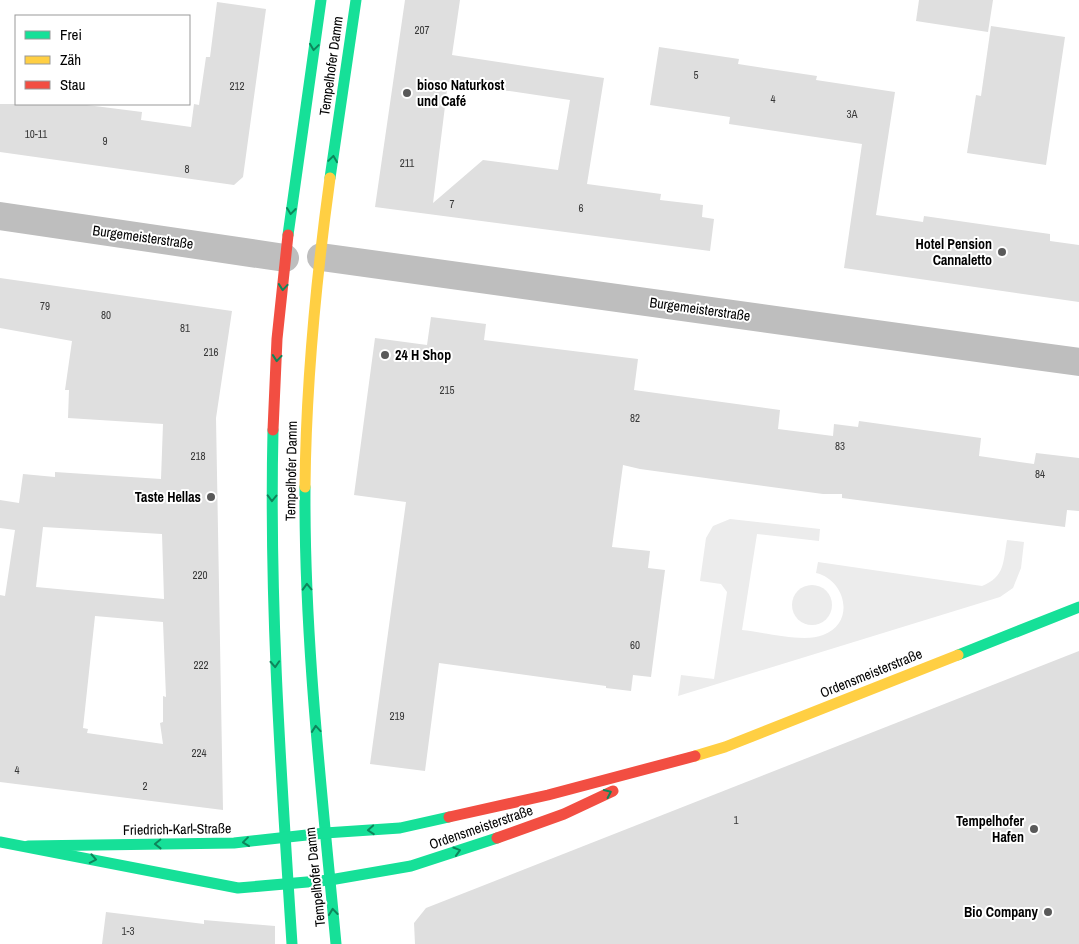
<svg xmlns="http://www.w3.org/2000/svg" width="1079" height="944" viewBox="0 0 1079 944" font-family="'Archivo Narrow',sans-serif">
	<style>
		.green { fill: #ececec }
		.building { fill: #dfdfdf; fill-rule: evenodd }
		.lines { fill: none; stroke-linecap: round; stroke-linejoin: round }
		.street { stroke: #bebebe; stroke-width: 28 }
		.fast { stroke: #16e098; stroke-width: 11 }
		.slow { stroke: #ffcf43; stroke-width: 11 }
		.jam { stroke: #f24e42; stroke-width: 11 }
		.oneway { stroke: #0d865b }
		.poi-dot { fill: #595959; stroke: #fff; stroke-width: 2 }
		.labels { text-anchor: middle; dominant-baseline: central; stroke-width: 4; stroke-linejoin: round; paint-order: stroke }
		.number-label { font-size: 11px; fill: #383838 }
		.street-label { font-size: 14px; fill: #000; stroke: #fff }
		.poi-label { font-size: 14px; font-weight: bold; fill: #000; stroke: #fff; text-anchor: end }
	</style>
	<rect width="100%" height="100%" fill="#fff"/>
	<g class="green">
		<path d="M 730,519 L 820,529 L 819,541 L 757,534 L 742,630 C 763,632 804,643 823,635 C 856,623 846,580 816,573 L 818,562 L 982,586 C 1005,577 1003,562 1007,540 L 1024,542 L 1021,568 L 1013,588 L 1000,597 L 678,696 L 681,675 L 714,679 L 727,592 L 721,584 L 700,581 L 706,538 L 713,526 Z"/>
		<circle cx="812" cy="605" r="20"/>
	</g>
	<g class="building">
		<path d="M 405,0 L 460,0 L 452,55 L 604,78 L 587,184 L 661,194 L 660,200 L 703,205 L 702,217 L 714,219 L 710,251 L 375,207 ZM 448,82 L 570,100 L 558,170 L 483,160 L 433,203 Z"/>
		<path d="M 919,0 L 993,0 L 988,32 L 916,21 Z"/>
		<path d="M 217,2 L 266,9 L 243,177 L 234,185 L 0,152 L 0,104 L 79,104 L 142,112 L 141,120 L 191,127 L 194,104 L 199,105 L 206,57 L 210,57 Z"/>
		<path d="M 991,26 L 1065,37 L 1046,165 L 967,153 L 976,95 L 981,96 Z"/>
		<path d="M 659,47 L 739,59 L 738,64 L 817,76 L 816,80 L 895,92 L 876,215 L 923,222 L 924,216 L 1050,234 L 1050,241 L 1079,245 L 1079,302 L 844,268 L 862,144 L 729,124 L 730,117 L 650,105 Z"/>
		<path d="M 0,278 L 232,311 L 216,418 L 223,810 L 0,782 L 0,595 L 5,596 L 15,530 L 0,528 L 0,500 L 19,503 L 23,474 L 55,477 L 55,472 L 161,479 L 163,424 L 68,418 L 69,390 L 65,390 L 72,341 L 0,328 ZM 43,527 L 162,534 L 164,599 L 36,587 ZM 95,616 L 163,622 L 166,697 L 163,696 L 163,722 L 160,723 L 163,744 L 87,733 L 88,729 L 83,728 Z"/>
		<path d="M 431,317 L 486,324 L 484,340 L 638,359 L 634,390 L 780,410 L 778,429 L 833,436 L 834,424 L 858,427 L 859,421 L 981,438 L 979,456 L 1034,464 L 1036,453 L 1079,458 L 1079,511 L 1067,510 L 1065,527 L 842,498 L 842,494 L 823,494 L 640,469 L 623,465 L 612,547 L 650,551 L 648,568 L 665,570 L 651,677 L 633,675 L 631,691 L 606,688 L 606,686 L 439,663 L 425,771 L 370,764 L 406,502 L 354,495 L 375,338 L 427,345 Z"/>
		<path d="M 1079,651 L 1079,944 L 415,944 L 414,923 L 426,908 Z"/>
		<path d="M 106,912 L 204,924 L 204,920 L 275,926 L 275,944 L 102,944 Z"/>
	</g>
	<g class="lines">
		<g class="street">
			<path d="M 0,216 L 285,258"/>
			<path d="M 321,257 L 1079,362"/>
		</g>
		<g class="fast">
			<path d="M 330,178 L 356,0"/>
			<path d="M 288,235 L 321,0"/>
			<path d="M 273,430 C 269,601 281,773 292,944"/>
			<path d="M 305,487 C 304,640 322,792 336,944"/>
			<path d="M 958,655 L 1079,607"/>
			<path d="M 0,842 L 238,888 L 330,880 L 411,866 L 497,838"/>
			<path d="M 28,846 L 234,843 L 325,833 L 400,828 L 449,817"/>
		</g>
		<g class="slow">
			<path d="M 305,487 C 306,383 316,280 330,178"/>
			<path d="M 695,756 L 725,747 L 958,655"/>
		</g>
		<g class="jam">
			<path d="M 273,430 L 277,339 L 288,235"/>
			<path d="M 449,817 L 548,795 L 695,756"/>
			<path d="M 497,838 L 564,814 L 613,791"/>
		</g>
	</g>
	<defs><path id="oneway-chevron" d="M-2-3.5L2.5 0L-2 3.5" fill="none" stroke-width="1.6" stroke-linecap="round" stroke-linejoin="round" transform="scale(1.25)"/></defs>
	<g class="oneway">
		<use href="#oneway-chevron" transform="translate(314 47) rotate(98)"/>
		<use href="#oneway-chevron" transform="translate(333 159) rotate(-82)"/>
		<use href="#oneway-chevron" transform="translate(291 211) rotate(97)"/>
		<use href="#oneway-chevron" transform="translate(283 287) rotate(95)"/>
		<use href="#oneway-chevron" transform="translate(277 358) rotate(95)"/>
		<use href="#oneway-chevron" transform="translate(272 498) rotate(91)"/>
		<use href="#oneway-chevron" transform="translate(307 587) rotate(-92)"/>
		<use href="#oneway-chevron" transform="translate(275 664) rotate(87)"/>
		<use href="#oneway-chevron" transform="translate(316 729) rotate(-95)"/>
		<use href="#oneway-chevron" transform="translate(608 793) rotate(-25)"/>
		<use href="#oneway-chevron" transform="translate(371 830) rotate(176)"/>
		<use href="#oneway-chevron" transform="translate(246 842) rotate(173)"/>
		<use href="#oneway-chevron" transform="translate(158 844) rotate(179)"/>
		<use href="#oneway-chevron" transform="translate(457 851) rotate(-17)"/>
		<use href="#oneway-chevron" transform="translate(93 859) rotate(11)"/>
		<use href="#oneway-chevron" transform="translate(333 912) rotate(-96)"/>
	</g>
	<g class="poi-dot">
		<circle cx="407" cy="93" r="5"/>
		<circle cx="1002" cy="252" r="5"/>
		<circle cx="385" cy="355" r="5"/>
		<circle cx="211" cy="497" r="5"/>
		<circle cx="1034" cy="829" r="5"/>
		<circle cx="1048" cy="912" r="5"/>
	</g>
	<g class="labels">
		<g class="number-label">
			<text x="422" y="30">207</text>
			<text x="696" y="75">5</text>
			<text x="237" y="86">212</text>
			<text x="773" y="99">4</text>
			<text x="852" y="114">3A</text>
			<text x="36" y="134">10-11</text>
			<text x="105" y="141">9</text>
			<text x="407" y="163">211</text>
			<text x="187" y="169">8</text>
			<text x="452" y="204">7</text>
			<text x="581" y="208">6</text>
			<text x="45" y="306">79</text>
			<text x="106" y="315">80</text>
			<text x="185" y="328">81</text>
			<text x="211" y="352">216</text>
			<text x="447" y="390">215</text>
			<text x="635" y="418">82</text>
			<text x="840" y="446">83</text>
			<text x="198" y="456">218</text>
			<text x="1040" y="474">84</text>
			<text x="200" y="575">220</text>
			<text x="635" y="645">60</text>
			<text x="201" y="665">222</text>
			<text x="397" y="716">219</text>
			<text x="199" y="753">224</text>
			<text x="17" y="770">4</text>
			<text x="145" y="786">2</text>
			<text x="736" y="820">1</text>
			<text x="128" y="931">1-3</text>
		</g>
		<g class="street-label">
			<text transform="translate(331 66) rotate(-82)">Tempelhofer Damm</text>
			<text transform="translate(143 237) rotate(8)">Burgemeisterstraße</text>
			<text transform="translate(700 309) rotate(8)">Burgemeisterstraße</text>
			<text transform="translate(291 471) rotate(-89)">Tempelhofer Damm</text>
			<text transform="translate(871 673) rotate(-22)">Ordensmeisterstraße</text>
			<text transform="translate(481 827) rotate(-19)">Ordensmeisterstraße</text>
			<text transform="translate(177 829) rotate(-1)">Friedrich-Karl-Straße</text>
			<text transform="translate(315 877) rotate(-96)">Tempelhofer Damm</text>
		</g>
		<g class="poi-label">
			<text x="417" y="85" text-anchor="start">bioso Naturkost<tspan x="417" dy="16">und Café</tspan></text>
			<text x="992" y="244">Hotel Pension<tspan x="992" dy="16">Cannaletto</tspan></text>
			<text x="395" y="355" text-anchor="start">24 H Shop</text>
			<text x="201" y="497">Taste Hellas</text>
			<text x="1024" y="821">Tempelhofer<tspan x="1024" dy="16">Hafen</tspan></text>
			<text x="1038" y="912">Bio Company</text>
		</g>
	</g>
	<rect x="15" y="15" width="175" height="90" fill="#ffffff" stroke="#999999"/>
	<rect x="25" y="31" width="25" height="8" fill="#16e098" stroke="#999999"/>
	<text x="60" y="40" font-size="15" fill="#000000">Frei</text>
	<rect x="25" y="56" width="25" height="8" fill="#ffcf43" stroke="#999999"/>
	<text x="60" y="65" font-size="15" fill="#000000">Zäh</text>
	<rect x="25" y="81" width="25" height="8" fill="#f24e42" stroke="#999999"/>
	<text x="60" y="90" font-size="15" fill="#000000">Stau</text>
</svg>
